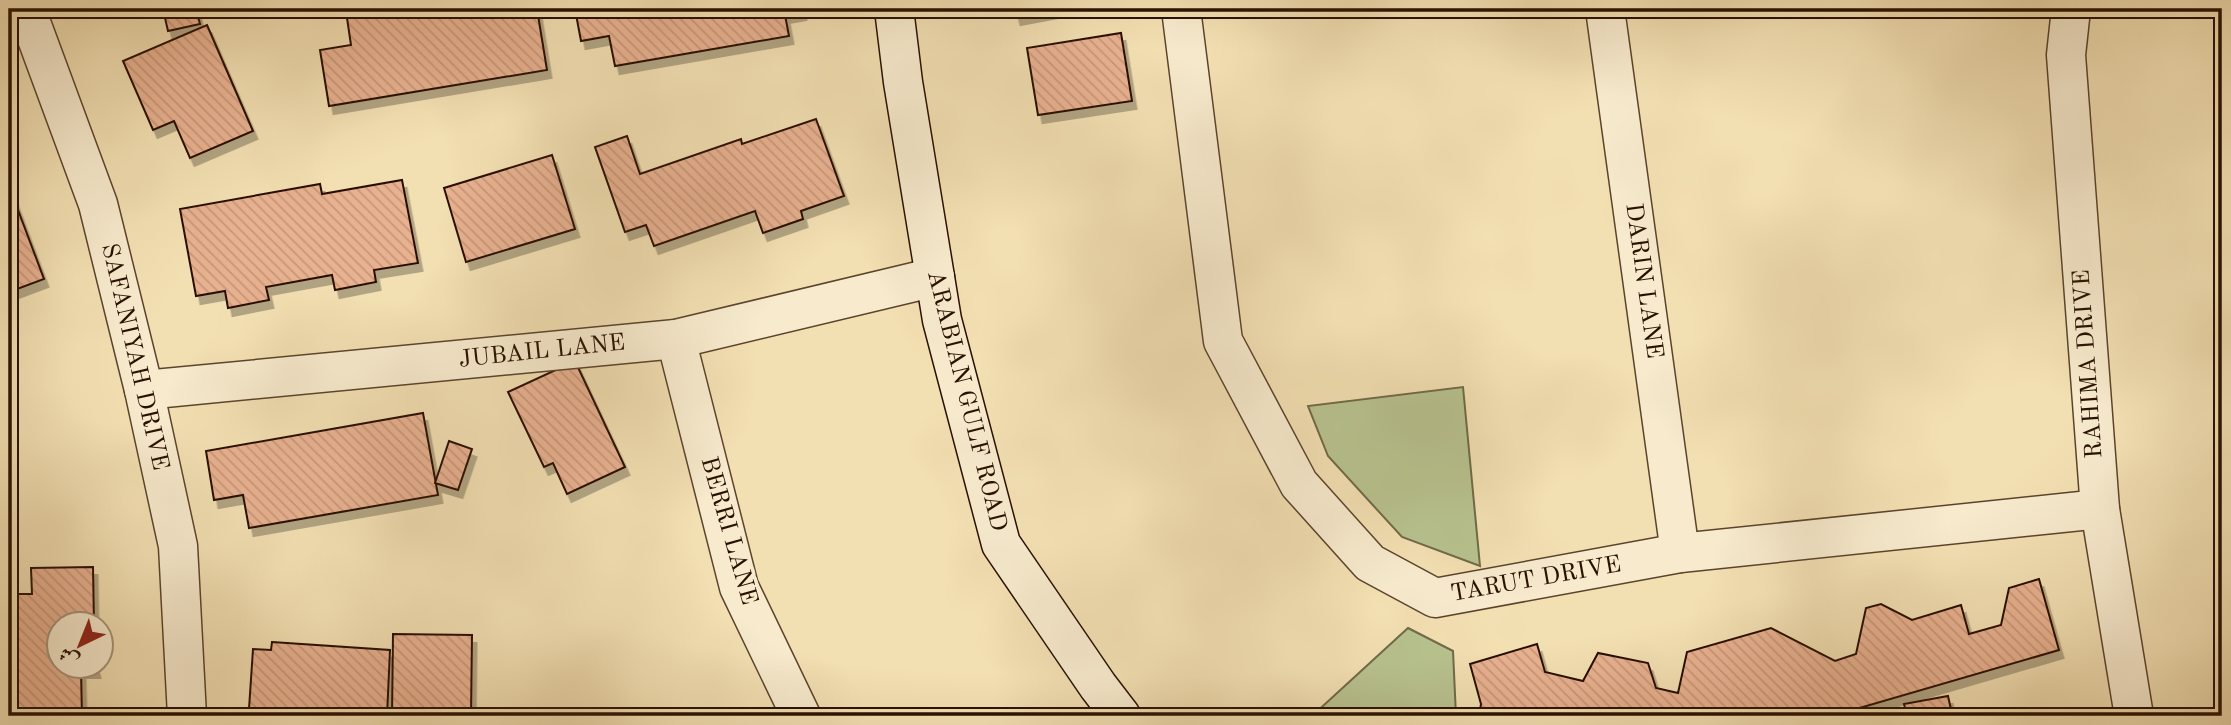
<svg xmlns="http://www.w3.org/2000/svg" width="2231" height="725" viewBox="0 0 2231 725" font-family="'Old Standard TT',Amiri,serif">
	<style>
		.park { fill: #b7c28f; stroke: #706a48; stroke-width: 2 }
		.building { fill: url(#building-back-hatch); stroke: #291100; stroke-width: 2; filter: url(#shadow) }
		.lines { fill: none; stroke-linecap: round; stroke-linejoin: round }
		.street-casing { stroke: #5b442c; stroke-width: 41 }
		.secondary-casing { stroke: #291100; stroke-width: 41 }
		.street { stroke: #f7eacd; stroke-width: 38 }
		.secondary { stroke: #f7eacd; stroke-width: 38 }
		.labels { text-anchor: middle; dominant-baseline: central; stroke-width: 7; stroke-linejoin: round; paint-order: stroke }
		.street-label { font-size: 24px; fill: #291100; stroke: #f7eacd }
	</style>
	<defs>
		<pattern id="building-back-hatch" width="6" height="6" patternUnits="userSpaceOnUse" patternTransform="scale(1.75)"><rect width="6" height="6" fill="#e8b190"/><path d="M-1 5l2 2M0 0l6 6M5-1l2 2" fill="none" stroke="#c7977a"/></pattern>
		<filter id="shadow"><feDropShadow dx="4.5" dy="8" stdDeviation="0" flood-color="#0004"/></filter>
	</defs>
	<rect width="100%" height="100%" fill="#f2dfb2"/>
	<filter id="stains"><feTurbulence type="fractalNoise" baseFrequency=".00286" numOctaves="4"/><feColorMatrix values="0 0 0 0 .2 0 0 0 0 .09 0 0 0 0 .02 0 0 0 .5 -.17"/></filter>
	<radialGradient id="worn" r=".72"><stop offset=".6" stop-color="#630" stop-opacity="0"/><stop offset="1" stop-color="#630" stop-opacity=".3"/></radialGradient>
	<g class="park">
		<path d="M 1463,387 L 1480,566 L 1402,537 L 1328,456 L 1308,406 Z"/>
		<path d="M 1408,628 L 1453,651 L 1456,716 L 1312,716 Z"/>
	</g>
	<g class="building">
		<path d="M 163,9 L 196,9 L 200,24 L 168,31 Z"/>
		<path d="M 403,9 L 537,9 L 547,70 L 329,106 L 320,50 L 351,45 L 347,18 Z"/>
		<path d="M 575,9 L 801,9 L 802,12 L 785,15 L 789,36 L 615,66 L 609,36 L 581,41 Z"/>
		<path d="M 1014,9 L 1059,9 L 1016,17 Z"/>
		<path d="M 207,25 L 253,131 L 190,158 L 174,121 L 153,130 L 123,61 Z"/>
		<path d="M 1121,33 L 1132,101 L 1038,115 L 1027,48 Z"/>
		<path d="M 816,119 L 844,196 L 801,211 L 803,219 L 763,233 L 755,211 L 654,246 L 646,225 L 625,232 L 595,147 L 627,136 L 640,174 L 741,139 L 742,144 Z"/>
		<path d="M 552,155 L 575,229 L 466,262 L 444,188 Z"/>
		<path d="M 402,180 L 418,263 L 374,270 L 376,282 L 335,290 L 332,275 L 266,287 L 269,300 L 228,308 L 225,291 L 196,296 L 180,209 L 320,184 L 322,194 Z"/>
		<path d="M 9,186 L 44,279 L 9,292 Z"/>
		<path d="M 575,361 L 625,467 L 567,494 L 553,463 L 544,467 L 508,392 Z"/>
		<path d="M 423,413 L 438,495 L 249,528 L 243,495 L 214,500 L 206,451 Z"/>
		<path d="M 449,441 L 472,449 L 458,490 L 435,483 Z"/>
		<path d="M 93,567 L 94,624 L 60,624 L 60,666 L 95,666 L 96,670 L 81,670 L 82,716 L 16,716 L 14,594 L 32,594 L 31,568 Z"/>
		<path d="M 2039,579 L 2059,650 L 1832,716 L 1479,716 L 1481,704 L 1470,664 L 1537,644 L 1545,672 L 1583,681 L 1598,653 L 1648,663 L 1656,688 L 1678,693 L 1687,652 L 1771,628 L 1835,661 L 1856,654 L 1866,608 L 1881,604 L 1912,620 L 1961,605 L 1969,634 L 2001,625 L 2009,588 Z"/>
		<path d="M 393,634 L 472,635 L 471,716 L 392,716 Z"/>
		<path d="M 272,642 L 390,650 L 387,716 L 281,716 L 282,711 L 249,709 L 253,649 L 271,650 Z"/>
		<path d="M 1948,696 L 1952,714 L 1939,716 L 1907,716 L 1904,704 Z"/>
	</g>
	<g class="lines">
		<g class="street-casing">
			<g id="street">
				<path d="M 26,9 L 98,204 L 144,390 L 178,546 L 187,716"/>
				<path d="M 1181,9 L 1223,341 L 1299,484 L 1370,563 L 1435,598 L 1680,553 L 2100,509"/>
				<path d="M 1605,9 L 1680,553"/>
				<path d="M 2071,9 L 2066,55 L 2100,509 L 2134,716"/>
				<path d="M 676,339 L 739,587 L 801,716"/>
				<path d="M 144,390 L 676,339 L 935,277"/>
			</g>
		</g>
		<g class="secondary-casing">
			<path id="secondary" d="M 894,9 L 903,82 L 942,320 L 1001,544 L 1098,686 L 1121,716"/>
		</g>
		<use href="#street" class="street"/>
		<use href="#secondary" class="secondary"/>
	</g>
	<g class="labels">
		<g class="street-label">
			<text transform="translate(1643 281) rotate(82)">DARIN LANE</text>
			<text transform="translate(542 352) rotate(-6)">JUBAIL LANE</text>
			<text transform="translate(134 357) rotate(77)">SAFANIYAH DRIVE</text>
			<text transform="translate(2089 364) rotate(-94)">RAHIMA DRIVE</text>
			<text transform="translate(966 401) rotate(76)">ARABIAN GULF ROAD</text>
			<text transform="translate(728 531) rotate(74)">BERRI LANE</text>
			<text transform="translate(1536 580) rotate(-10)">TARUT DRIVE</text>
		</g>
	</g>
	<rect width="2231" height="725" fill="none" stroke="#f2dfb2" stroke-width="35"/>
	<rect x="10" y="10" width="2210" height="704" fill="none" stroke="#291100" stroke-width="3.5"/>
	<rect x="18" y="18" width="2196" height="690" fill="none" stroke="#291100" stroke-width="2"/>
	<g transform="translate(80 645) rotate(223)"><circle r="33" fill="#f7eacd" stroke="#a5937b" stroke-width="2"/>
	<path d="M0-5L12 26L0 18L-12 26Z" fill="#8f2418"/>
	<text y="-10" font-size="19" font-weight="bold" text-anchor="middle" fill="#291100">ش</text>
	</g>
	<rect width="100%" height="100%" filter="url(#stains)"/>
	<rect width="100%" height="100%" fill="url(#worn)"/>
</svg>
